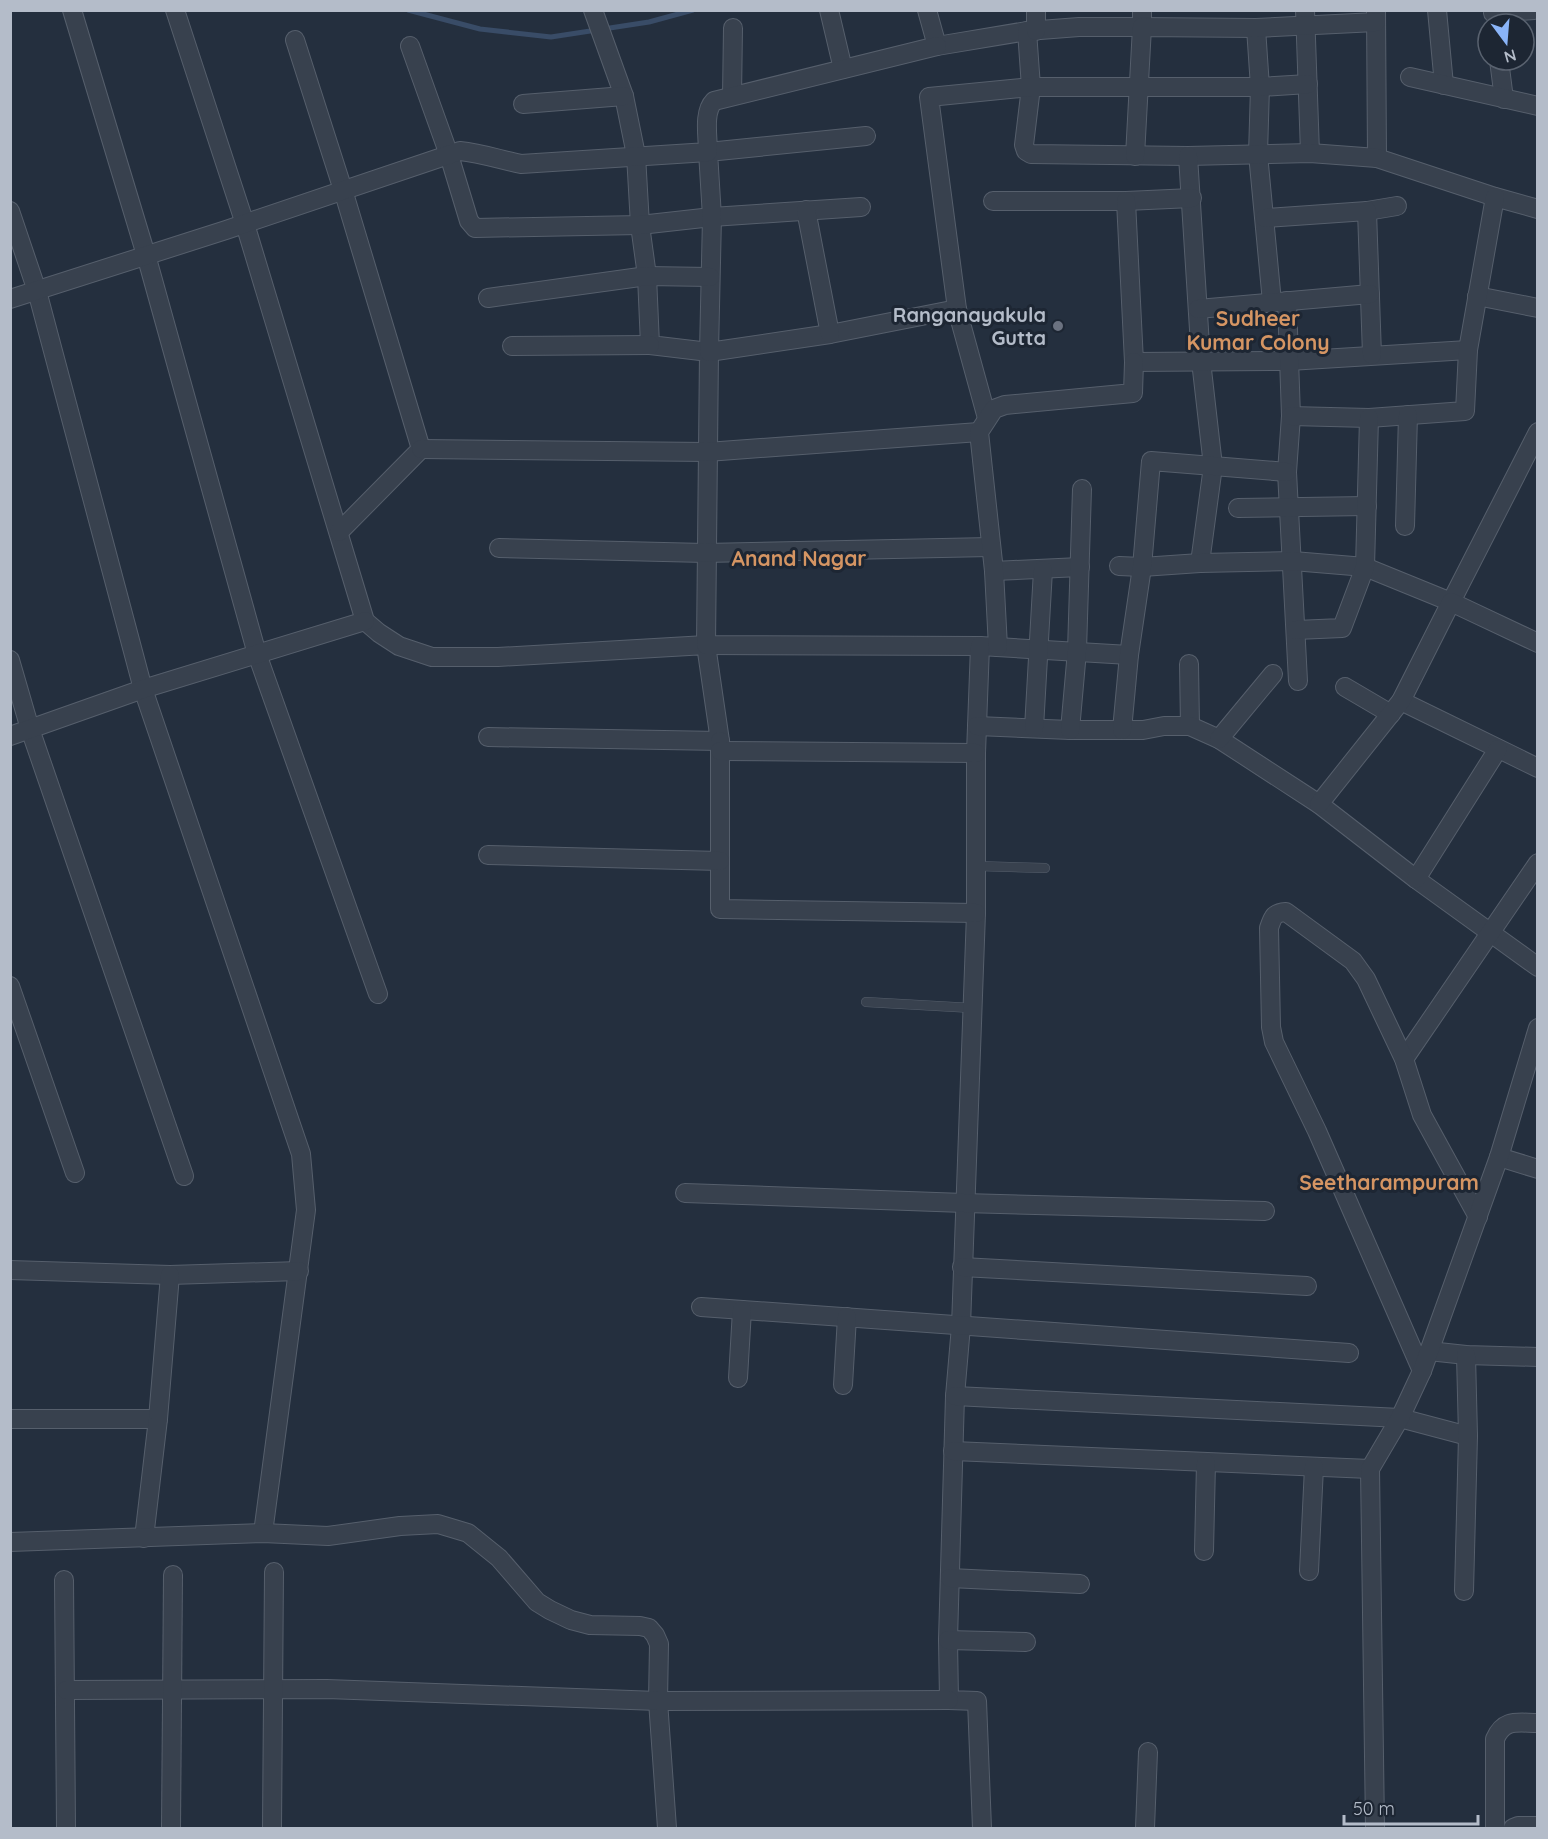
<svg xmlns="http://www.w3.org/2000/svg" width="1548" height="1839" viewBox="0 0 1548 1839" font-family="Quicksand,sans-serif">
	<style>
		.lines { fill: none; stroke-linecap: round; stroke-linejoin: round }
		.stream { stroke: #394c67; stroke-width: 5 }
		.service-casing { stroke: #565f6c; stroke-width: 10 }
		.minor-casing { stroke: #565f6c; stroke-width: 20 }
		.service { stroke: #38414e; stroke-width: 9 }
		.minor { stroke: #38414e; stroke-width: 18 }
		.worship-dot { fill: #6b7280; stroke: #1d2633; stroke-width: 2 }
		.labels { text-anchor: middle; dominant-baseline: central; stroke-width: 6; stroke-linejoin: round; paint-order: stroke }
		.poi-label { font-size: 20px; font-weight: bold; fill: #b4bcc9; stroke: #1d2633; text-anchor: end }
		.neighbourhood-label { font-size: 21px; font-weight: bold; fill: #d59563; stroke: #1d2633 }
	</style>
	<rect width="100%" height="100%" fill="#242f3e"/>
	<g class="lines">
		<path class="stream" d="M 408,10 L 480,29 L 551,37 L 649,22 L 693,10"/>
		<g class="service-casing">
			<g id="service">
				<path d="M 976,866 L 1045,868"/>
				<path d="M 866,1002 L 972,1008"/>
			</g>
		</g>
		<g class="minor-casing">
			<g id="minor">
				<path d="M 72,10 L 146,255 L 257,654 L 378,994"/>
				<path d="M 175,10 L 245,224 L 365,621 L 379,633 L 399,646 L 432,657 L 498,657 L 706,645 L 720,741 L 488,737"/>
				<path d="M 593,10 L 624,96 L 636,155 L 640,225 L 647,276 L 650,345 L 709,352 L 706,645 L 980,646 L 1129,655"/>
				<path d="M 829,10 L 843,69"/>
				<path d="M 927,10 L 937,46 L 1027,31 L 1079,27 L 1142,27 L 1142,10"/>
				<path d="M 1305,10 L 1310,153"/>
				<path d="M 1376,10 L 1377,158"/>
				<path d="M 1437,10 L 1444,85"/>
				<path d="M 1493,13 L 1534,10"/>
				<path d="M 1256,28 L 1260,87 L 1258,154 L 1272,302"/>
				<path d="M 1027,31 L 1031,87 L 1024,145 L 1026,151 L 1031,154 L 1188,156 L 1310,153 L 1377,158 L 1495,197 L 1538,209"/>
				<path d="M 1036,31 L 1036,10"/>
				<path d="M 295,40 L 343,190 L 421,449 L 339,532"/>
				<path d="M 410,46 L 449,155 L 469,221 L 475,228 L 640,225 L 712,217 L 861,207"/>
				<path d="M 1499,60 L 1504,99"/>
				<path d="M 1410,77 L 1538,106"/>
				<path d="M 732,96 L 733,28"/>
				<path d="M 523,104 L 624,96"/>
				<path d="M 866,136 L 708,152 L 712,217 L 709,352 L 830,334 L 957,309"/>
				<path d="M 1135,156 L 1142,27 L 1256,28 L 1376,22"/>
				<path d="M 1188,156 L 1201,361 L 1213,466 L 1200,563"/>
				<path d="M 993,201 L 1126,201 L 1192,198"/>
				<path d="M 1126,201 L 1134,362 L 1289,361 L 1468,350"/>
				<path d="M 806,210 L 830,334"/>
				<path d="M 10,211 L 37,291 L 143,689 L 301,1154 L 306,1210 L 263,1533"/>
				<path d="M 1367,211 L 1397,206"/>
				<path d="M 1265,218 L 1367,211 L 1372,355"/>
				<path d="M 1477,296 L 1538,308"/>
				<path d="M 488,298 L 647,276 L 710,277"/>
				<path d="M 10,299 L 226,230 L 460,151 C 481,153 501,160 521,164 L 708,152 C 708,137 703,112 714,101 L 937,46"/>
				<path d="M 1287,301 L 1291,416 L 1287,472 L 1298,681"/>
				<path d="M 1198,309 L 1370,294"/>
				<path d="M 512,346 L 650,345"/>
				<path d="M 1291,416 L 1369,418 L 1465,411 L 1468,350 L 1495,197"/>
				<path d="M 987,418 L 957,309 L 929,97 L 1031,87 L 1260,87 L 1308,84"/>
				<path d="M 421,449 L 707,452 L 979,432"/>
				<path d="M 1238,508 L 1367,506"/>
				<path d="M 1405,526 L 1408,415"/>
				<path d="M 499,548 L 705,553 L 990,547"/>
				<path d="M 1119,566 L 1142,567 L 1200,563 L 1293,561 L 1365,567 L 1451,602 L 1538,432"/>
				<path d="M 994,571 L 1080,567"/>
				<path d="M 1296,630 L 1342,628 L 1365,567 L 1369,418"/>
				<path d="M 980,646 L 976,753 L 976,913 L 961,1326 L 955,1396 L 948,1640 L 949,1700 L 977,1701 L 982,1828"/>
				<path d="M 998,647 L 994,571 L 979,432 L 994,409 L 1005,405 L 1133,393 L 1134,362"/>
				<path d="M 10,660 L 30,729 L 184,1176"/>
				<path d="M 1189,664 L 1190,726"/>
				<path d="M 1345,687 L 1391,714"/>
				<path d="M 1401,701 L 1538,768"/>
				<path d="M 977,726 L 1070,730 L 1143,730 L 1164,726 L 1190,726 L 1219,739 L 1319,804 L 1416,879 L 1538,967"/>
				<path d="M 1034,728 L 1043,570"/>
				<path d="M 1070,730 L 1077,651 L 1082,489"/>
				<path d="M 1122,730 L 1129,655 L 1142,567 L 1151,461 L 1287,472"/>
				<path d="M 10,736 L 143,689 L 365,621"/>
				<path d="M 1219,739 L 1273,674"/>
				<path d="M 720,741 L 720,909 L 976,913"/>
				<path d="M 720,751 L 976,753"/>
				<path d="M 1319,804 L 1401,701 L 1451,602 L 1538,643"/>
				<path d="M 488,855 L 720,861"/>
				<path d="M 1416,879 L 1498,749"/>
				<path d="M 10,986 L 75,1173"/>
				<path d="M 1404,1059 L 1538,863"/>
				<path d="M 1499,1157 L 1538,1169"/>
				<path d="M 685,1193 L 964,1203 L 1265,1211"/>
				<path d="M 962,1267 L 1307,1286"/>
				<path d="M 10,1270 L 170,1275 L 299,1271"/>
				<path d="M 701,1307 L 1349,1353"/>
				<path d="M 1429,1351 L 1466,1355 L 1538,1357"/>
				<path d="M 1422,1371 L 1317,1131 L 1274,1042 L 1271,1027 L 1269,928 C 1273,916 1274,913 1286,912 L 1353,961 L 1366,979 L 1404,1059 L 1422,1115 L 1478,1217"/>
				<path d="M 738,1378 L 742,1310"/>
				<path d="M 843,1385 L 847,1317"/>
				<path d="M 955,1396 L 1400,1418 L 1468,1436"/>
				<path d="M 10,1419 L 158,1419"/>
				<path d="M 953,1451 L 1370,1469"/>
				<path d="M 144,1538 L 158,1419 L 170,1275"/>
				<path d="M 10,1542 L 263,1533 L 328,1536 L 400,1526 L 438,1524 L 468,1533 L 499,1558 L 537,1602 L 550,1610 L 571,1620 L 590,1625 L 640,1626 L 649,1628 L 655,1635 L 659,1644 L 658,1701 L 667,1828"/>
				<path d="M 1204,1551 L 1206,1463"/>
				<path d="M 1309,1571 L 1314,1467"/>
				<path d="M 950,1578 L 1080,1584"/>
				<path d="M 64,1580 L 66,1828"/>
				<path d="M 1464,1591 L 1468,1436 L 1466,1355"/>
				<path d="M 948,1640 L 1026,1642"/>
				<path d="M 66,1690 L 327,1689 L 658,1701 L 949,1700"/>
				<path d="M 171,1828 L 173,1575"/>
				<path d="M 272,1828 L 274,1572"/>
				<path d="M 1145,1828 L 1148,1752"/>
				<path d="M 1375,1828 L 1370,1469 L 1400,1418 L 1422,1371 L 1499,1157 L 1538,1028"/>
				<path d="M 1495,1828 L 1495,1739 C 1504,1718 1518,1723 1538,1723"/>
				<path d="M 1513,1828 L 1518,1826 L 1538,1826"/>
			</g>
		</g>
		<use href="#service" class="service"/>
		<use href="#minor" class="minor"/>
	</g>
	<circle class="worship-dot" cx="1058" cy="326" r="6"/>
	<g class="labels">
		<g class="poi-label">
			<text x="1046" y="314">Ranganayakula<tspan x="1046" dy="23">Gutta</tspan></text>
		</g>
		<g class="neighbourhood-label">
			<text x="1258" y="318">Sudheer<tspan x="1258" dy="24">Kumar Colony</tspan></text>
			<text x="799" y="558">Anand Nagar</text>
			<text x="1389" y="1182">Seetharampuram</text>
		</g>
	</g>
	<rect width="1548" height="1839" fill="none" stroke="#b4bcc9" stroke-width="24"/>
	<g transform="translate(1506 42) rotate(164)"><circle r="28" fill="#1d2633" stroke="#59626f" stroke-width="1.5"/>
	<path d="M0-4.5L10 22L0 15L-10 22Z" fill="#8ab4f8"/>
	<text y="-9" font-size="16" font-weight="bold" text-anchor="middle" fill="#b4bcc9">N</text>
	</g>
	<path d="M1344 1815v9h134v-9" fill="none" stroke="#b4bcc9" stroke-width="3"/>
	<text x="1353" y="1815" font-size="18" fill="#b4bcc9" stroke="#1d2633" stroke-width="4.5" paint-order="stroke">50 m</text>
</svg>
